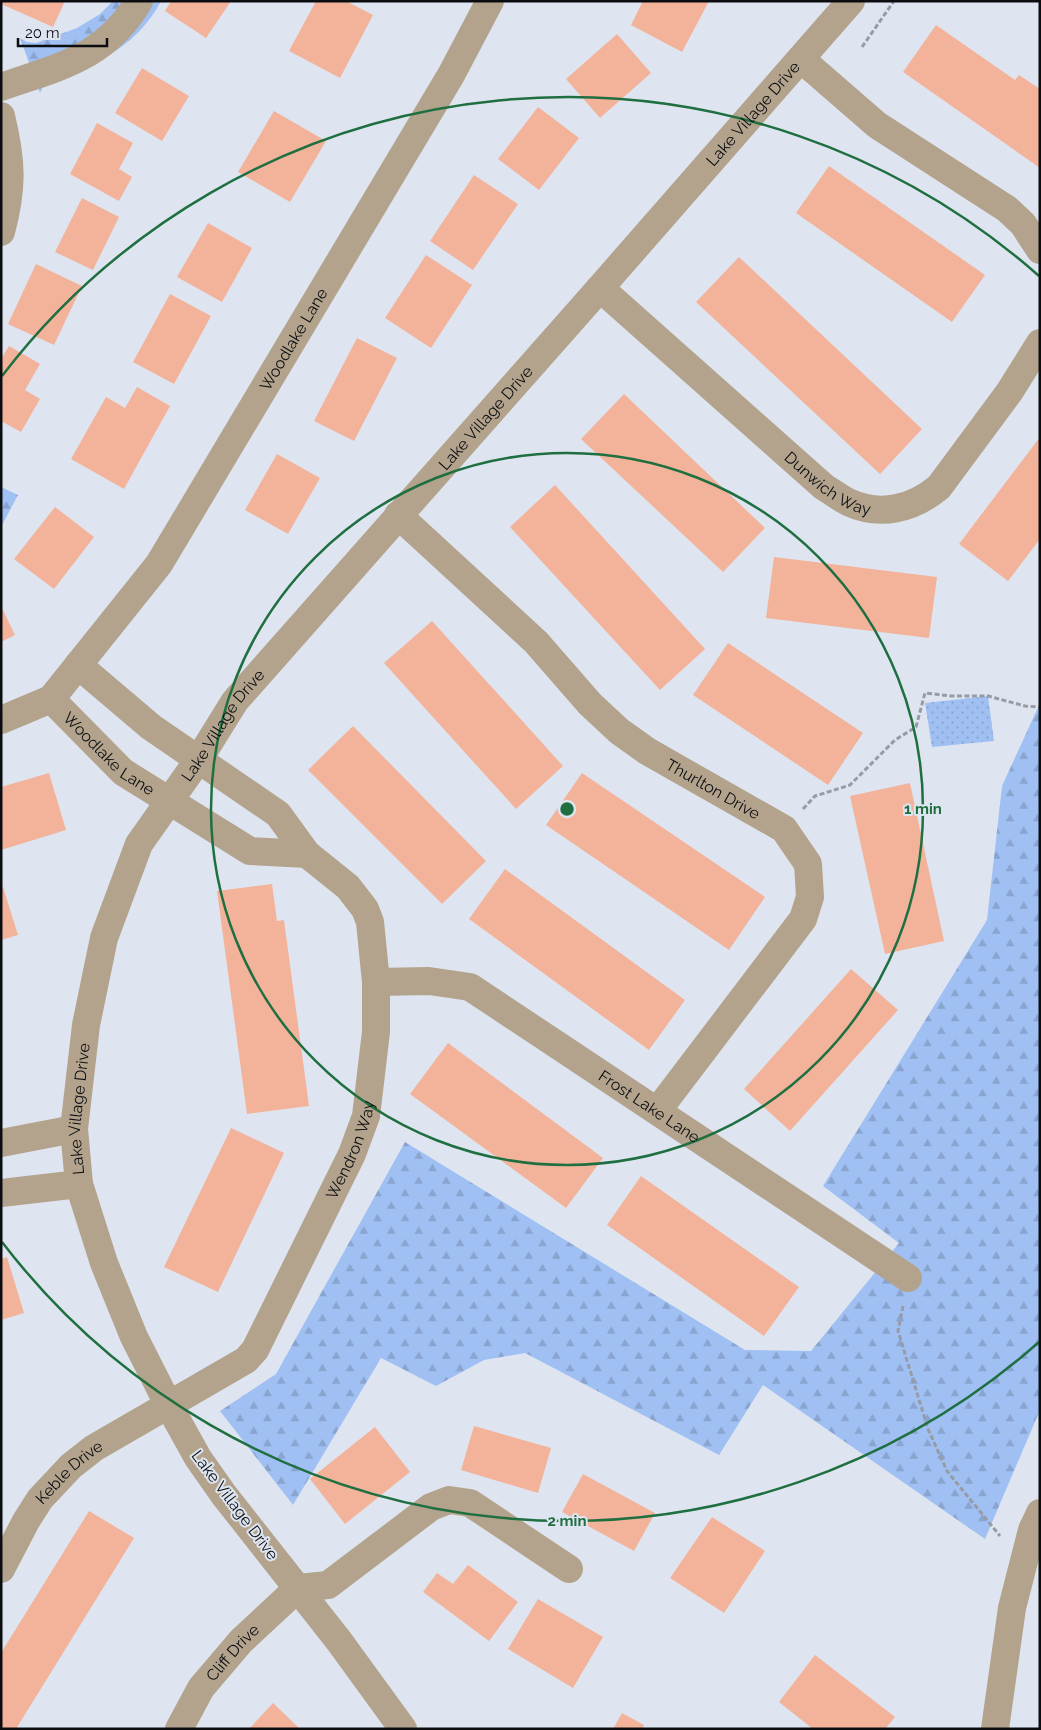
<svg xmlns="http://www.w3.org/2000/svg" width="1041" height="1730" viewBox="0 0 1041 1730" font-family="Raleway,sans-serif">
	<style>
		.grass { fill: url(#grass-dots) }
		.forest { fill: url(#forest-firs) }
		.building { fill: #f3b39b }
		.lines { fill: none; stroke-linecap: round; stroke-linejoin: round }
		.path { stroke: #969ba4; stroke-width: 3; stroke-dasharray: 5 2.5; stroke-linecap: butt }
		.minor { stroke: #b3a38c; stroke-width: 28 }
		.ring { fill: none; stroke: #1f6f40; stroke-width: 2.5 }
		.labels { text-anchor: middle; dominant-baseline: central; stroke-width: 4; stroke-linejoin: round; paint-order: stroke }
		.street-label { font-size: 16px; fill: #0b0d11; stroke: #dee5f0 }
		.centre { fill: #1f6f40; stroke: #dee5f0; stroke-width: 2.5 }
		.ring-label { font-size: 15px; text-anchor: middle; font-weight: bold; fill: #1f6f40; stroke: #dee5f0; stroke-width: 4; stroke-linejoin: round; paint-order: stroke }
	</style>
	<defs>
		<pattern id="grass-dots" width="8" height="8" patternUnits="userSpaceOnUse" patternTransform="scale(1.25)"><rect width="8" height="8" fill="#a0c0f3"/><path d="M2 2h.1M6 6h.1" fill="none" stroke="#88a4cf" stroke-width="1.8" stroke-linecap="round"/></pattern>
		<pattern id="forest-firs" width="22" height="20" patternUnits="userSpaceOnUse" patternTransform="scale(1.25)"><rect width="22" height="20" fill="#a0c0f3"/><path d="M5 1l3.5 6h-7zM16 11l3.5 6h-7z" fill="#88a4cf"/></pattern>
	</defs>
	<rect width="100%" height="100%" fill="#dee5f0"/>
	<path class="grass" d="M 988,696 L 994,741 L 932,747 L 925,703 Z"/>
	<g class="forest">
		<path d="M 113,1 L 161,1 C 136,49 90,67 43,87 L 40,93 L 20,38 L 27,42 L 36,43 L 77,28 L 100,14 Z"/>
		<path d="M 1,487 L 18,495 L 1,527 Z"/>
		<path d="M 1040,703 L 1040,1410 L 985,1539 L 763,1385 L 719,1455 L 525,1353 L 484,1360 L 436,1386 L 381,1358 L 293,1505 L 220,1411 L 276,1374 L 405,1142 L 745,1350 L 811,1351 L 899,1243 L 823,1186 L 987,920 L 1002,786 Z"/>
	</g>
	<g class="building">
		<path d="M 1,1 L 65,1 L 53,27 L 1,4 Z"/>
		<path d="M 171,1 L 231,1 L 206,38 L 165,11 Z"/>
		<path d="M 316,1 L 346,1 L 373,15 L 340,78 L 289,51 Z"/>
		<path d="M 643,1 L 709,1 L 682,52 L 631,25 Z"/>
		<path d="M 936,25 L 1015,80 L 1019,75 L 1040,89 L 1040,168 L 903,72 Z"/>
		<path d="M 617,34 L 651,73 L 600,118 L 566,79 Z"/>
		<path d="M 142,68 L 189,96 L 162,141 L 115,113 Z"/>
		<path d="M 538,107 L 579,138 L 539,190 L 498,159 Z"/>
		<path d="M 274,111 L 326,141 L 290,202 L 238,172 Z"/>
		<path d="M 97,123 L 133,143 L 119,169 L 132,177 L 119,201 L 70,174 Z"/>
		<path d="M 829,166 L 985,275 L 952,322 L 796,213 Z"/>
		<path d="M 474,175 L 518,204 L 473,270 L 430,241 Z"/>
		<path d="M 82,198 L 119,217 L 93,270 L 55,252 Z"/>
		<path d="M 208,223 L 252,248 L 222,302 L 177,277 Z"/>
		<path d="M 426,255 L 472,285 L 431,348 L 385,318 Z"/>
		<path d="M 739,257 L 922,429 L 880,474 L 696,302 Z"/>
		<path d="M 36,264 L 82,286 L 54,345 L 8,324 Z"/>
		<path d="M 170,294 L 211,316 L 174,384 L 133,362 Z"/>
		<path d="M 357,338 L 397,358 L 354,441 L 314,421 Z"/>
		<path d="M 9,346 L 40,364 L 25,390 L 40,399 L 21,432 L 1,421 L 1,359 Z"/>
		<path d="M 137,387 L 170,406 L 124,489 L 71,459 L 106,397 L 125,408 Z"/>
		<path d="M 624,394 L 765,528 L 723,572 L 581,439 Z"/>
		<path d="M 1040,437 L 1040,539 L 1008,581 L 959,544 Z"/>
		<path d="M 277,454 L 320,478 L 288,534 L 245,510 Z"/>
		<path d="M 555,485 L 705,649 L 660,690 L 510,527 Z"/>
		<path d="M 55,507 L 94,537 L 54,589 L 14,559 Z"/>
		<path d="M 774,557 L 937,577 L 929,638 L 766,618 Z"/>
		<path d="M 1,606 L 15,635 L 1,642 Z"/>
		<path d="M 432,621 L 563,766 L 516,809 L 384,663 Z"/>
		<path d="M 728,643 L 863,733 L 828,785 L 693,695 Z"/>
		<path d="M 353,726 L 486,861 L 442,904 L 308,770 Z"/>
		<path d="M 49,773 L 66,830 L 1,850 L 1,787 Z"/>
		<path d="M 582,773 L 765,897 L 729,950 L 546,825 Z"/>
		<path d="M 910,783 L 944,941 L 885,954 L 850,796 Z"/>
		<path d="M 505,869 L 685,1000 L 649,1050 L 469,919 Z"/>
		<path d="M 272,884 L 277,921 L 284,920 L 309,1106 L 247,1114 L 217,891 Z"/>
		<path d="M 1,887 L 3,887 L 18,935 L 1,940 Z"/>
		<path d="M 851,969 L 898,1010 L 790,1131 L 744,1089 Z"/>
		<path d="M 448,1043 L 603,1158 L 566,1208 L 410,1094 Z"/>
		<path d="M 231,1128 L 284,1153 L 218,1292 L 164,1267 Z"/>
		<path d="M 641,1176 L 799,1287 L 764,1336 L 607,1225 Z"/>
		<path d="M 7,1257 L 24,1313 L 1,1320 L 1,1259 Z"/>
		<path d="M 474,1426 L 551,1448 L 538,1493 L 461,1470 Z"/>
		<path d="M 375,1427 L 410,1472 L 345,1524 L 310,1479 Z"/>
		<path d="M 583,1474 L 655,1513 L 634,1551 L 562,1512 Z"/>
		<path d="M 89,1511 L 134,1538 L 16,1729 L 1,1729 L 1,1653 Z"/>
		<path d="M 712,1517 L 765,1551 L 724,1613 L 670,1578 Z"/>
		<path d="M 468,1565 L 518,1602 L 489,1641 L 423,1592 L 437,1573 L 453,1584 Z"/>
		<path d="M 538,1599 L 603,1637 L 573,1688 L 508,1649 Z"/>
		<path d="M 815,1655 L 895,1717 L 885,1729 L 813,1729 L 779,1702 Z"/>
		<path d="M 273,1703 L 300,1729 L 249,1729 Z"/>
		<path d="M 622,1713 L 644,1725 L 642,1729 L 613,1729 Z"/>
	</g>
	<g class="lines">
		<g class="path">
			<path d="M 862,47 L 894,1"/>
			<path d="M 803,809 L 815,796 L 850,785 L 895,740 L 916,727 L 925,693 L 951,696 L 988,696 L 1025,706 L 1040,707"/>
			<path d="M 903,1306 L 898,1331 L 928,1429 L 947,1471 L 1000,1536"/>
		</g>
		<g class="minor">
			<path d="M 801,59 L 877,125 L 1007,209 L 1023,224 L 1040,250"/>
			<path d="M 1,87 C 58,67 106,58 139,1"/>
			<path d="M 1,116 C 12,161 13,187 1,232"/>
			<path id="s1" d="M 600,288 L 824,487 C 832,492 840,498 848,502 C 880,517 913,509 939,487 L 1010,391 L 1040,343"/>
			<path id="s2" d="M 398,515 L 536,642 L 590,704 L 619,731 L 647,751 L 784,829 L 808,864 L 810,897 L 803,919 L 658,1110"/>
			<path id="s3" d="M 51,699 L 123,772 L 250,851 L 307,854"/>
			<path id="s4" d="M 1,720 L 51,699 L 159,564 L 451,75 L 490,1"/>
			<path id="s5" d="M 376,982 L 429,981 L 470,987 L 908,1278"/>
			<path d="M 1,1143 L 74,1129"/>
			<path d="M 1,1193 L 79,1184"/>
			<path id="s6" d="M 1,1569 L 26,1521 L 40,1499 L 71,1466 L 94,1448 L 246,1360 L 255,1350 L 352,1154 L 366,1116 L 376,1032 L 376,982 L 370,922 L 365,909 L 348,887 L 307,854 L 278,814 L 151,727 L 78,665"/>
			<path d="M 298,1588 L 328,1585 L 431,1507 L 449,1500 L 470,1503 L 569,1569"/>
			<path id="s7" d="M 179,1729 L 201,1688 L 241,1641 L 298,1588"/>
			<path id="s8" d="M 403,1729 L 339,1641 L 224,1495 L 198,1458 L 168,1404 L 134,1337 L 104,1263 L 79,1184 L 74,1129 L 86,1025 L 104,938 L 139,844 L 199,759 L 235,701 L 600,288 L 851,1"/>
			<path d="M 995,1729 L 1012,1608 L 1032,1530 L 1040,1513"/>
		</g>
	</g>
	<g class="ring">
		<circle cx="567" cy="809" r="356"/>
		<path d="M1039 1342A712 712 0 0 1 2 1242M2 376A712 712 0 0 1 1039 276"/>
	</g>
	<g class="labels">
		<g class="street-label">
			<text stroke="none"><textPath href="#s8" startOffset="1944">Lake Village Drive</textPath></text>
			<text stroke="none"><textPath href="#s4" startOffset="489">Woodlake Lane</textPath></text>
			<text stroke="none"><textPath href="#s8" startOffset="1539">Lake Village Drive</textPath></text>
			<text stroke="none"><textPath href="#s1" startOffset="301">Dunwich Way</textPath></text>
			<text stroke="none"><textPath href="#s8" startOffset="1134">Lake Village Drive</textPath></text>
			<text stroke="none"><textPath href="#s3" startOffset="80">Woodlake Lane</textPath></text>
			<text stroke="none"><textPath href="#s2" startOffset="420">Thurlton Drive</textPath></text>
			<text stroke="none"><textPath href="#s5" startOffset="310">Frost Lake Lane</textPath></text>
			<text stroke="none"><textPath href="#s8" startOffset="715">Lake Village Drive</textPath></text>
			<text stroke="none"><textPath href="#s6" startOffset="566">Wendron Way</textPath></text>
			<text stroke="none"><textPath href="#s6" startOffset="120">Keble Drive</textPath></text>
			<text transform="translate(235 1505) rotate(53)">Lake Village Drive</text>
			<text stroke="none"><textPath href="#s7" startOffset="94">Cliff Drive</textPath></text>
		</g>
	</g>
	<circle cx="567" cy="809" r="8" class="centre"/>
	<g class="ring-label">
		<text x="923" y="814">1 min</text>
		<text x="567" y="1526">2 min</text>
	</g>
	<rect width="1041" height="1730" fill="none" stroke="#0b0d11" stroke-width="5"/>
	<path d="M18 38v8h89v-8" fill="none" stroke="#0b0d11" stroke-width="2.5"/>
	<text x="25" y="38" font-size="15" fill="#0b0d11" stroke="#dee5f0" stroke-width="4" paint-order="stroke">20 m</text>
</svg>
